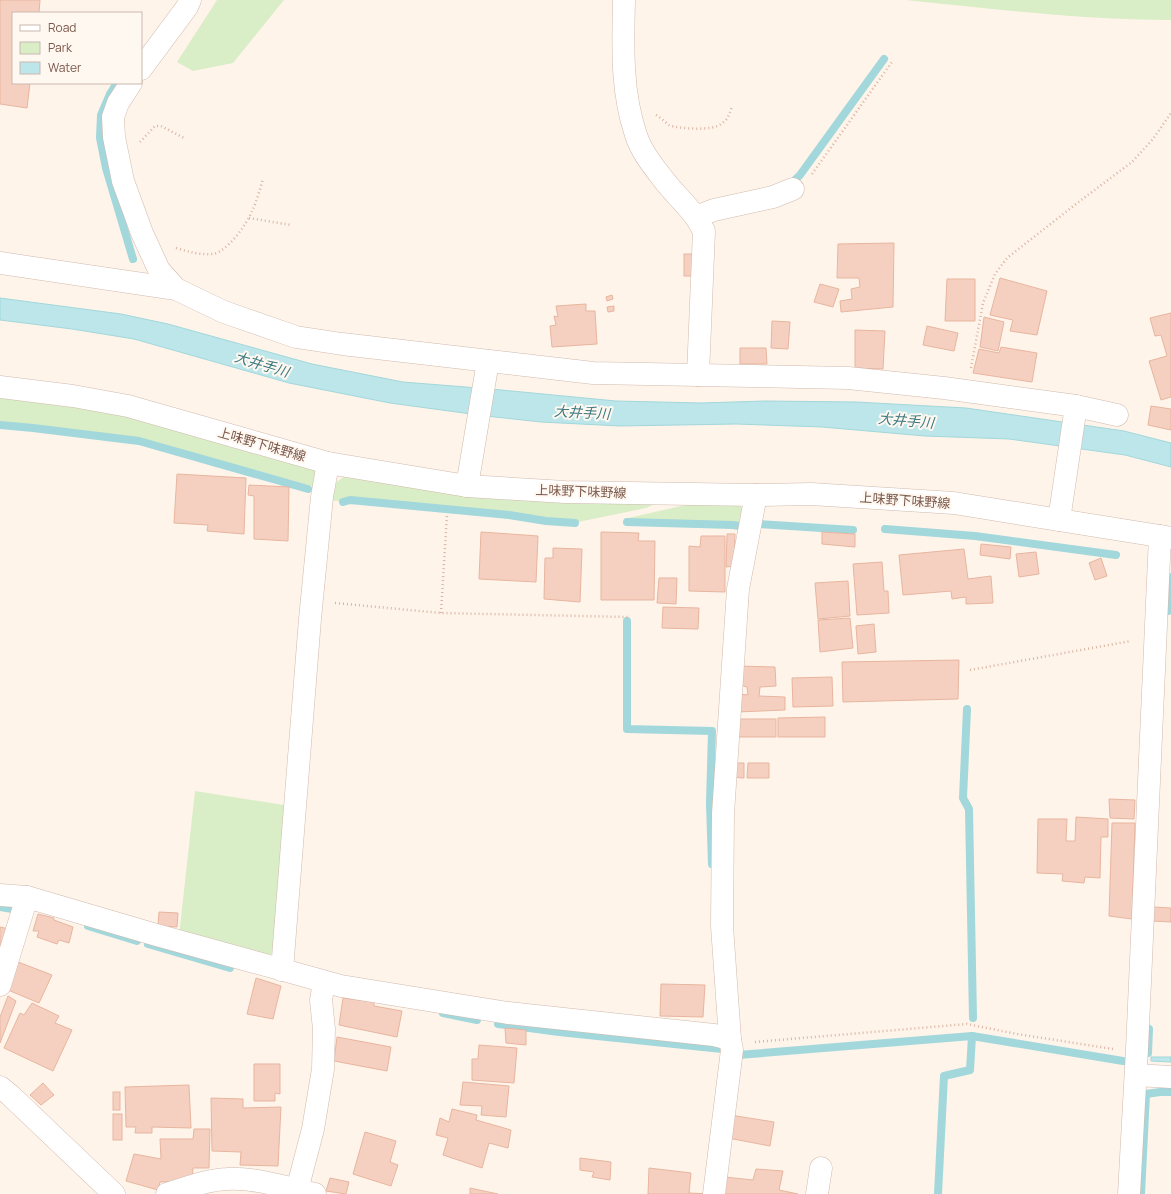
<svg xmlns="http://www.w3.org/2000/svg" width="1171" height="1194" viewBox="0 0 1171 1194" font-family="Manrope,'Noto Sans JP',sans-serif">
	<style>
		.green { fill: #d9edc6 }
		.water { fill: #bce6e9; stroke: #a2d7db }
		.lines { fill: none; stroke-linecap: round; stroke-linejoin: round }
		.stream { stroke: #a2d7db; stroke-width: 8 }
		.building { fill: #f5d0c0; stroke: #e8b59f }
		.minor-casing { stroke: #d1baae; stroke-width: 23 }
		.path { stroke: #dab3a2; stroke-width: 2.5; stroke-dasharray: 1 3; stroke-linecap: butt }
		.minor { stroke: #fff; stroke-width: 22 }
		.labels { text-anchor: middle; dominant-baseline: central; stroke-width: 4; stroke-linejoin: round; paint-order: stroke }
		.street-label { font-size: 13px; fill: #7a584b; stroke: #fff8f1 }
		.water-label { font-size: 14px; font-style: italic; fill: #3c7a80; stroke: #fff8f1 }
	</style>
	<rect width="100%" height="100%" fill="#fef4ea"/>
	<g class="green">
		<path d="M 217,0 L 284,0 L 233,63 L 193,71 L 177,62 Z"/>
		<path d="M 906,0 L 1171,0 L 1171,20 C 1083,20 993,9 906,0 Z"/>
		<path d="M 0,394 L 124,412 L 312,467 L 318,475 L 319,488 L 138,438 L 0,422 Z"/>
		<path d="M 349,473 L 666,499 L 646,508 L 578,522 L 504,513 L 386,501 L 348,498 L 340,501 L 324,500 L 334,484 Z"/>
		<path d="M 712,499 L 740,505 L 746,515 L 748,525 L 624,521 L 624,519 Z"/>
		<path d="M 195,791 L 290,806 L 277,946 L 271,954 L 262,957 L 179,936 Z"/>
	</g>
	<g class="water">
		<path d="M 0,298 L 121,314 L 168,324 L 312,364 L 403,382 L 491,389 L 616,401 L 701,403 L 765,401 L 856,402 L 966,408 L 1124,431 L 1171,443 L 1171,467 L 1125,455 L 1009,439 L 925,436 L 822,427 L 736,424 L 620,426 L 541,422 L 486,416 L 390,403 L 289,383 L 134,339 L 72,329 L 0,320 Z"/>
		<path d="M 1151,1057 L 1171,1057 L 1171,1062 L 1151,1061 Z"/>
	</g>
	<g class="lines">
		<g class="stream">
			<path d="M 117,83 L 110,94 L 101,115 L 100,138 L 106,168 L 133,259"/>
			<path d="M 787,184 L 793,182 L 800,175 L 884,59"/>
			<path d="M 0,425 L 33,428 L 139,441 L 308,489"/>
			<path d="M 343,502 L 350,500 L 509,515 L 546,521 L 575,523"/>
			<path d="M 627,522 L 733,525 L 739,526"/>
			<path d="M 759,524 L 853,530"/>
			<path d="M 885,529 L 975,536 L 1116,555"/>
			<path d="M 1168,611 L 1169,577"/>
			<path d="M 627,621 L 627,729 L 712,731 L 710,804 L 712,864"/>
			<path d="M 967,709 L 963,798 L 969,809 L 973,1018"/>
			<path d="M 0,907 L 12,909"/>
			<path d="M 88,926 L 137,941"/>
			<path d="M 148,944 L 230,968"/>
			<path d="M 443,1013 L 477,1020"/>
			<path d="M 498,1024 L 559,1032 L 722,1049"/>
			<path d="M 1148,1053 L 1149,1029"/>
			<path d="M 738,1055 L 972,1036 L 1123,1061"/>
			<path d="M 938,1194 L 944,1076 L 970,1070 L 972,1036"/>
			<path d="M 1141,1194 L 1146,1094 L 1160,1092 L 1171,1092"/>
		</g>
	</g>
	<g class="building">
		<path d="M 0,0 L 40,0 L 39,13 L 13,13 L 13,83 L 30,83 L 27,108 L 0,104 Z"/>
		<path d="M 894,243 L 893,307 L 841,312 L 840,301 L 852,299 L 851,289 L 860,287 L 859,278 L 837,278 L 838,244 Z"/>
		<rect x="684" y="254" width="9" height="22"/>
		<path d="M 1000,278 L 1047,291 L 1037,335 L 1010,331 L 1013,320 L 990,315 Z"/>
		<path d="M 947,279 L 975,279 L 975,321 L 945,321 Z"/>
		<path d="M 820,284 L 839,289 L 833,307 L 814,302 Z"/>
		<path d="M 612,295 L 613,299 L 607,301 L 606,297 Z"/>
		<path d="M 586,304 L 586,311 L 595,311 L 597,344 L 552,347 L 550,326 L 556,325 L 554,316 L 558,317 L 556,306 Z"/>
		<path d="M 614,306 L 614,311 L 608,312 L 607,307 Z"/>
		<path d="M 1171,313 L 1171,397 L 1161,400 L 1149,361 L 1167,356 L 1161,335 L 1155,336 L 1150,318 Z"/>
		<path d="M 984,317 L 1004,322 L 998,351 L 980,347 Z"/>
		<path d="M 772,321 L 790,322 L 788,349 L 771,348 Z"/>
		<path d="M 927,326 L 958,333 L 954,351 L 923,345 Z"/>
		<path d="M 855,330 L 885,331 L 883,369 L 855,368 Z"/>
		<path d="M 1001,347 L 1037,353 L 1032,382 L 973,373 L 979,349 L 999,353 Z"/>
		<path d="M 740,348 L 766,348 L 767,364 L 740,364 Z"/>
		<path d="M 1151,406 L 1171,409 L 1171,430 L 1148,425 Z"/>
		<path d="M 177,474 L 246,478 L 244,534 L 207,531 L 208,525 L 174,523 Z"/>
		<path d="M 249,485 L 289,487 L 288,541 L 254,539 L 254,496 L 248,495 Z"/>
		<path d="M 481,532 L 538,536 L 536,582 L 479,579 Z"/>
		<path d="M 601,532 L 639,533 L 638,541 L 655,541 L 654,600 L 601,600 Z"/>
		<path d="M 822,532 L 855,534 L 855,547 L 822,544 Z"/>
		<path d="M 727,534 L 735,534 L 734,566 L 726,567 Z"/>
		<path d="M 701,536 L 725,536 L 725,592 L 689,591 L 689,546 L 700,547 Z"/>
		<path d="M 981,544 L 1011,547 L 1010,559 L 980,555 Z"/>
		<path d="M 553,548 L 582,549 L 580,602 L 544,599 L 545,558 L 553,558 Z"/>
		<path d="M 964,549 L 968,579 L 991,576 L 993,603 L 966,604 L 966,597 L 952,599 L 951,591 L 903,595 L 899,555 Z"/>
		<path d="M 1036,552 L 1039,574 L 1019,577 L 1016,554 Z"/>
		<path d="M 1101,558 L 1107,576 L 1095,580 L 1089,563 Z"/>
		<path d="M 882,562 L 884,591 L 888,591 L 889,613 L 857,615 L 853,564 Z"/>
		<path d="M 659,578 L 677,578 L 676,604 L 657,603 Z"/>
		<path d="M 848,581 L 850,616 L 818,619 L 815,583 Z"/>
		<path d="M 663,607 L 699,608 L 698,629 L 662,628 Z"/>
		<path d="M 850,618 L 853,648 L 820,652 L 818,620 Z"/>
		<path d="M 874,624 L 876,652 L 858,654 L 856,626 Z"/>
		<path d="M 959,660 L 958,699 L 843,702 L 842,662 Z"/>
		<path d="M 739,666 L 775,667 L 776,686 L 760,687 L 759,696 L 785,697 L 785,710 L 737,712 L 738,694 L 748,695 L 747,687 L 736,684 Z"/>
		<path d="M 832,677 L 833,706 L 793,707 L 792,678 Z"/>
		<path d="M 825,717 L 825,737 L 778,737 L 778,718 Z"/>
		<rect x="735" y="719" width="41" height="18"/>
		<path d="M 732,763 L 744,763 L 744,778 L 730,777 Z"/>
		<path d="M 748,763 L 769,763 L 769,778 L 747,778 Z"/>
		<path d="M 1109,799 L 1135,800 L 1134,819 L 1110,818 Z"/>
		<path d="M 1076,817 L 1108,819 L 1108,837 L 1101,837 L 1100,878 L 1085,877 L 1084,883 L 1062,881 L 1063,874 L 1037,873 L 1038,819 L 1067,819 L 1066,841 L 1075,841 Z"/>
		<path d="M 1112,823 L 1135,823 L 1132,919 L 1109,916 Z"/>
		<path d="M 1153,907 L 1171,908 L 1171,922 L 1153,921 Z"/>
		<path d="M 159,912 L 178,913 L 177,927 L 158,926 Z"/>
		<path d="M 38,914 L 54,918 L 54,920 L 73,927 L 69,943 L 59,940 L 57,944 L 37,937 L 39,931 L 33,931 Z"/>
		<path d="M 0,927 L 9,929 L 0,951 Z"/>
		<path d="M 18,962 L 52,975 L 39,1003 L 8,990 Z"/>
		<path d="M 256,978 L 281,986 L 273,1019 L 247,1014 Z"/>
		<path d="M 661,984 L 705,985 L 703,1017 L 660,1016 Z"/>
		<path d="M 8,996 L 16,1001 L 0,1043 L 0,1017 Z"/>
		<path d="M 343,998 L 374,1002 L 374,1006 L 402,1011 L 397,1037 L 339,1025 Z"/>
		<path d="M 32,1003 L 59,1016 L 55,1023 L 72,1030 L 53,1071 L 4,1048 L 20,1013 L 24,1015 Z"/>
		<path d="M 505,1028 L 526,1030 L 526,1045 L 506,1043 Z"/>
		<path d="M 337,1037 L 391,1047 L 387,1071 L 334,1061 Z"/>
		<path d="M 479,1045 L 517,1048 L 514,1083 L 472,1080 L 472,1059 L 478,1059 Z"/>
		<path d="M 254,1064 L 280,1064 L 280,1094 L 275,1093 L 275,1101 L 254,1101 Z"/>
		<path d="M 463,1082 L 509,1086 L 506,1117 L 481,1115 L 482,1106 L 460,1105 Z"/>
		<path d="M 43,1083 L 54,1095 L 41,1105 L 30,1095 Z"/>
		<path d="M 189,1085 L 191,1128 L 152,1127 L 152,1133 L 135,1133 L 136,1127 L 126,1127 L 125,1087 Z"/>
		<rect x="113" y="1092" width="7" height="18"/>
		<path d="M 211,1098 L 243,1099 L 243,1108 L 281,1107 L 278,1166 L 240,1165 L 241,1152 L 212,1151 Z"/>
		<path d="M 452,1109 L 477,1115 L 476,1120 L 511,1130 L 508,1148 L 489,1143 L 482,1168 L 443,1155 L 448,1138 L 436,1135 L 440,1118 L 449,1122 Z"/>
		<rect x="113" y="1114" width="9" height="26"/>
		<path d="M 730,1115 L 774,1122 L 770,1146 L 728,1138 Z"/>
		<path d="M 194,1129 L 210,1129 L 209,1168 L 193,1168 L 192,1181 L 160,1182 L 158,1190 L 126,1181 L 134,1154 L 161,1159 L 160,1139 L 193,1139 Z"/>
		<path d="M 365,1132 L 396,1141 L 390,1162 L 398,1165 L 391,1186 L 353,1174 Z"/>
		<path d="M 580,1158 L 611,1162 L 610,1180 L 592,1177 L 594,1172 L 580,1170 Z"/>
		<path d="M 649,1168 L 691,1173 L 689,1193 L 710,1194 L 648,1194 Z"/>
		<path d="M 756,1169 L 783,1171 L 779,1190 L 798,1194 L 723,1194 L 725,1177 L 753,1180 Z"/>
		<path d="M 330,1178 L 349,1182 L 346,1194 L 326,1191 Z"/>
		<path d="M 470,1188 L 498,1194 L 470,1194 Z"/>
	</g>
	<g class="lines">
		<g class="minor-casing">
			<g id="minor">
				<path d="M 624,0 C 623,46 621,91 636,135 C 641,151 653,166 663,179 C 673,192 685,203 695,216 C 698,220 701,226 704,231 L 698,375"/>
				<path d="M 141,69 L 187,7 L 190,0"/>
				<path d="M 131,83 L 118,103 L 113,117 L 114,137 L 123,181 L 142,233 L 159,270 L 176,289"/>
				<path d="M 696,217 L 714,210 L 773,197 L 793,189"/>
				<path d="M 0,263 L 176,289 L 224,312 L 296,337 L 342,344 L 593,373 L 848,378 L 944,388 L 1076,406 L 1117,415"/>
				<path d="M 0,387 L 73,396 L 128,406 L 328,463 L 467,486 L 565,492 L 756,495 L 811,494 L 954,503 L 1171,538"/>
				<path d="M 467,486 L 488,361"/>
				<path d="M 1059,520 L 1076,406"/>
				<path d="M 0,895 L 27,897 L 153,934 L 341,986 L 508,1013 L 714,1035 L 730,1039"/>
				<path d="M 282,970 L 310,619 L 322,497 L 328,463"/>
				<path d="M 0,985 L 27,897"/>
				<path d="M 1136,1075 L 1171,1077"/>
				<path d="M 0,1087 L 10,1095 L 114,1194"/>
				<path d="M 297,1190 L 313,1129 L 323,1069 L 324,1029 L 321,1000 L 324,982"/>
				<path d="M 167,1194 C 186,1188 206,1180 227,1179 C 253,1177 289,1188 315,1194"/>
				<path d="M 714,1194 L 732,1050 L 730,1039 L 722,926 L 723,814 L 738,589 L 756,495"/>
				<path d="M 817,1194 L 821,1168"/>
				<path d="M 1129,1194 L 1137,1049 L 1160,536"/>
			</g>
		</g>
		<g class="path">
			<path d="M 656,115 C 661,118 665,122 669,125 C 678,129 713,131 721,124 C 728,120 730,113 732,106"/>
			<path d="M 140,142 L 155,126 L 161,126 L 184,138"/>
			<path d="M 812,174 L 892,62"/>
			<path d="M 249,218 L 291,225"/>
			<path d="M 176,248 C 189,252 200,255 213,254 C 227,252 247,224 252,211 C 257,201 260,189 263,179"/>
			<path d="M 971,368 L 983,303 L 995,274 L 1007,258 L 1076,204 L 1132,162 L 1153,139 L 1171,113"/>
			<path d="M 335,603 L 441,613 L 628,617"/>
			<path d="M 441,613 L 447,514"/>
			<path d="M 970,670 L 1131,641"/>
			<path d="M 755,1042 L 967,1024 L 1017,1034 L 1113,1049"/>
		</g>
		<use href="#minor" class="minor"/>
	</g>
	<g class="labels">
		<g class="street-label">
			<text transform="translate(262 444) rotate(16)">上味野下味野線</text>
			<text transform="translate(581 491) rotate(2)">上味野下味野線</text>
			<text transform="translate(905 500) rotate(4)">上味野下味野線</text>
		</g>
		<g class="water-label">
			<text transform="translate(262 364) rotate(17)">大井手川</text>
			<text transform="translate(582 412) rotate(3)">大井手川</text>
			<text transform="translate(906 420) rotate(5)">大井手川</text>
		</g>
	</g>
	<rect x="12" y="12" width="130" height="72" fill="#fff8f1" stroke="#cab8af"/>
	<rect x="20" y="25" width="20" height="6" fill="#ffffff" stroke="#cab8af"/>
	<text x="48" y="32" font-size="12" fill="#7a584b">Road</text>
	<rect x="20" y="42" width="20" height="12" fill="#d9edc6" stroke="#cab8af"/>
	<text x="48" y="52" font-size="12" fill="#7a584b">Park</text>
	<rect x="20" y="62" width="20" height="12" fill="#bce6e9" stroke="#cab8af"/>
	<text x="48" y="72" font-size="12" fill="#7a584b">Water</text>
</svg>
